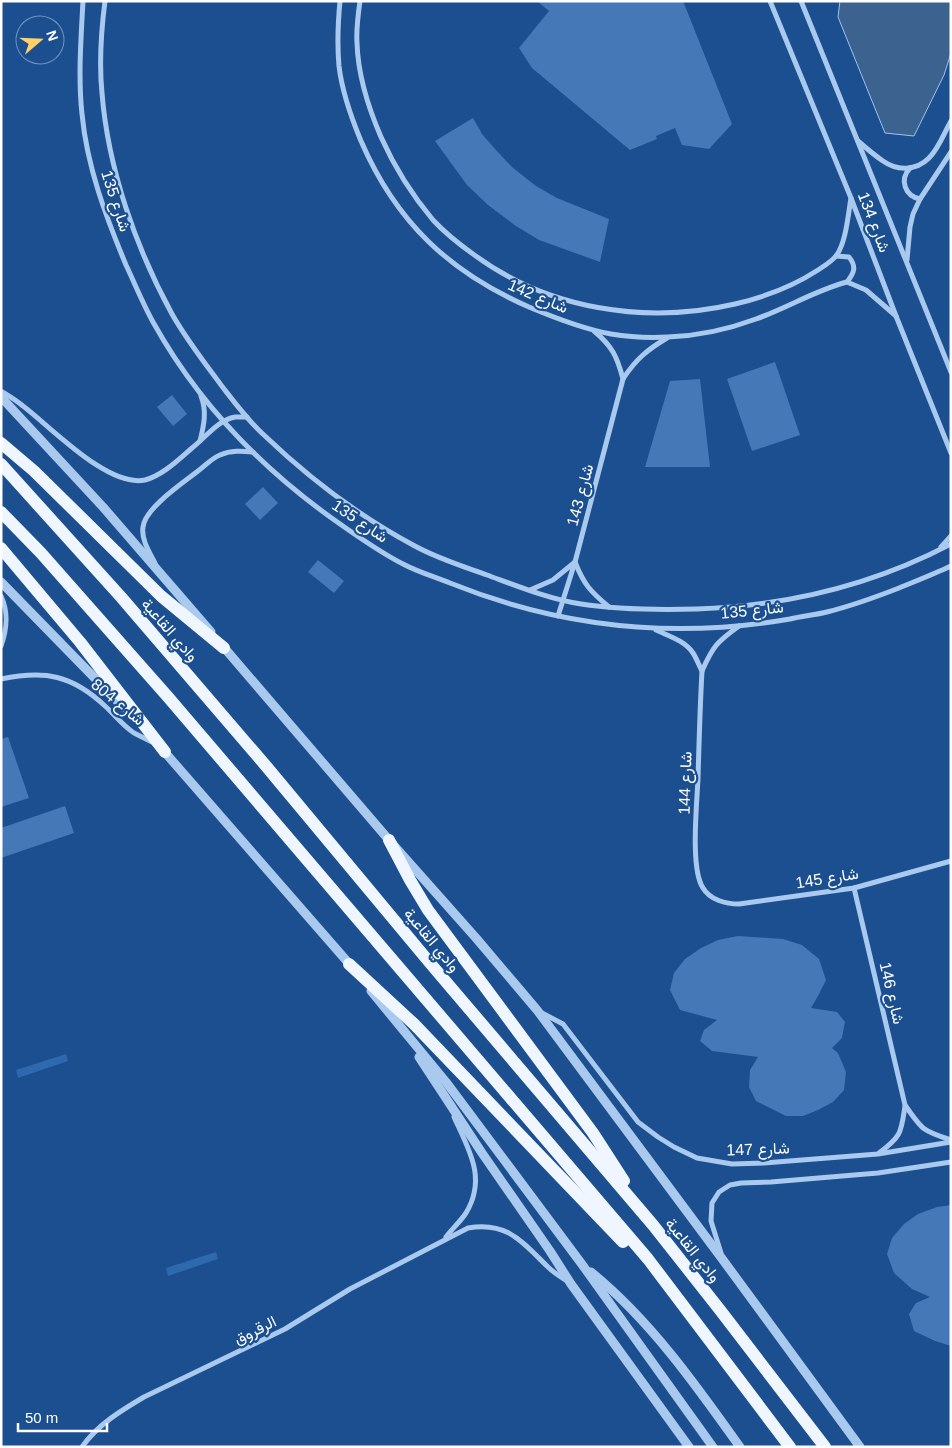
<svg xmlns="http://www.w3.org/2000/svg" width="952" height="1448" viewBox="0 0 952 1448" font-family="Arial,Vazirmatn,sans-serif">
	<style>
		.green { fill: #2e69ad }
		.water { fill: #3c6290; stroke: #9cc4f0 }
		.building { fill: #4478b7 }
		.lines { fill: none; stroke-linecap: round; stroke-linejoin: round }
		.minor { stroke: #a9c9ee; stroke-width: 5 }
		.tertiary { stroke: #a9c9ee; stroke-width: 9 }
		.primary { stroke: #f0f6ff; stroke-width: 12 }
		.labels { text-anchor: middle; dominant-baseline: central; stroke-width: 4.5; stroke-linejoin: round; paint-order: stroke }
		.street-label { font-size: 16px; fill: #fff; stroke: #1b4f8f }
	</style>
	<rect width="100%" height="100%" fill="#1b4f8f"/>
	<g class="green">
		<path d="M 66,1054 L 68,1061 L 18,1078 L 16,1070 Z"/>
		<path d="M 216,1252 L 218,1259 L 168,1276 L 166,1268 Z"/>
	</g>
	<path class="water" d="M 840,1 L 951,1 L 951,53 L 944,75 L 914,136 L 885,133 L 838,17 Z"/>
	<g class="building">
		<path d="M 537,1 L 683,1 L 732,124 L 709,149 L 682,145 L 675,128 L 656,136 L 657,139 L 630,150 L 532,68 L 519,48 L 549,11 Z"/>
		<path d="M 473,118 L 482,134 L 496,150 L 512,167 L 536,186 L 557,198 L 609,219 L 600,262 L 539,240 L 516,226 L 488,205 L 467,185 L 435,141 Z"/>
		<path d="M 775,362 L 800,435 L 752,451 L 727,379 Z"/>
		<path d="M 700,379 L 710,467 L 645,467 L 670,381 Z"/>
		<path d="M 172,395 L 187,414 L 173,426 L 157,407 Z"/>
		<path d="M 263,487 L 278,503 L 260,520 L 245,504 Z"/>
		<path d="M 318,560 L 344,581 L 334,593 L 308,572 Z"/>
		<path d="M 8,737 L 29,798 L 1,807 L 1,739 Z"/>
		<path d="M 65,806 L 74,833 L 1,858 L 1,828 Z"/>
		<path d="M 738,936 L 783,939 L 802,945 L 819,959 L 826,980 L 818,996 L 811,1008 L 837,1012 L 845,1022 L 842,1038 L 832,1048 L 838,1053 L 846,1072 L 844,1090 L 833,1102 L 818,1110 L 803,1116 L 786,1116 L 756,1101 L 749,1087 L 750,1070 L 758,1057 L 712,1051 L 700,1041 L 704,1030 L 717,1020 L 680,1010 L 670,990 L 674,973 L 685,959 L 701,948 L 718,940 Z"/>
		<path d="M 951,1205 L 951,1346 L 935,1341 L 914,1331 L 909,1314 L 916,1303 L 930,1297 L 912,1289 L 894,1273 L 887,1254 L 892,1238 L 904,1224 L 918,1214 L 937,1207 Z"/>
	</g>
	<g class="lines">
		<g class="minor">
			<path d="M 83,1 C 81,39 78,77 82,114 C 87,167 106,217 126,265 C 135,284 143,304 153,322 C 198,403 264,471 340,524 C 360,538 381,553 403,564 C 418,572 435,577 450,583 C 559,627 674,639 790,619 C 802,616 815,615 827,612 C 851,606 876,597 899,588 C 916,581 934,574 951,566"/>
			<path d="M 105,1 C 101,32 99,63 102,93 C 108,169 136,248 172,314 C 186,339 204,362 221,385 C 235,403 248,421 265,436 C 309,478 359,516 413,545 C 436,558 462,566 487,575 C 517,586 549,599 581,604 C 619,610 658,610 697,609 C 785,606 873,585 951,544"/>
			<path d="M 340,1 C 338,22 337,44 339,66 C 342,92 351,117 361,141 C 396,222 449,272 529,307 C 555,318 583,329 611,334 C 629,337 650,338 668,337 C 697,336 729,329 756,319 C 787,308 816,290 847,282 L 866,290 L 896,316"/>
			<path d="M 360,1 C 358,15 356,29 357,43 C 358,76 368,107 381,137 C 394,166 412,195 433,220 C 445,233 459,244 473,254 C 547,309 645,325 735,304 C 765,297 792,287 818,270 C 824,266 831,262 836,256 C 846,243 848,215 851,198"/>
			<path d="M 770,1 L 851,198 L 896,316 L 951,453"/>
			<path d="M 801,1 L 951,372"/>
			<path d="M 858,141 C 866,148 874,155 883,161 C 897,171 916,171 929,158 C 939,148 944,133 951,121"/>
			<path d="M 910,168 C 899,180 905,196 920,199"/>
			<path d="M 836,256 L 849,257 C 857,267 854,273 847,282"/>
			<path d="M 907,260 L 910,227 L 913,214 L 920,199 L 951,152"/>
			<path d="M 594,331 C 612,346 617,356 623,379"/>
			<path d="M 1,391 C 9,396 16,400 23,406 C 51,427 108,488 145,480 C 163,475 178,460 192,448 C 205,438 218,420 235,417 C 239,417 243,417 247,417"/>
			<path d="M 200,441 C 204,425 207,411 201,396"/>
			<path d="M 941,547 L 951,536"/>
			<path d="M 155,563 C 150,553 141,540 143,527 C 145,508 183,483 198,471 C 205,466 212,458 220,455 C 231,450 242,451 253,452"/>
			<path d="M 530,590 L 553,580 L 575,562 C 584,585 591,592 609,607"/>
			<path d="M 1,596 C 9,613 7,629 1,646"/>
			<path d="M 558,616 L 575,562 L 623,379 C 636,359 647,350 667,338"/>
			<path d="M 739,626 C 717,642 713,646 702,671 C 700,707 699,743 698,778 C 697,803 690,869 703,888 C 710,900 726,904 739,904 L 854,888 L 951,861"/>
			<path d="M 656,630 C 669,636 685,641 693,653 C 697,659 699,666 702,671"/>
			<path d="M 1,679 C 45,670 72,675 105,706 C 115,715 123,726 134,733 C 140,736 146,739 152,742"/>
			<path d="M 854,888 L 905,1105 C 922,1130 923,1131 951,1140"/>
			<path d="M 542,1013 L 563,1024 L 638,1122 L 658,1137 L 674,1147 L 697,1158 L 732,1164 L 764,1163 L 878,1154 L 951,1142"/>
			<path d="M 879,1153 C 902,1136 901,1132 905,1106"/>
			<path d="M 446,1237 C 452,1229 460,1222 466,1213 C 487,1178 469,1150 454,1117"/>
			<path d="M 721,1253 L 711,1221 L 712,1203 L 719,1192 L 730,1185 L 741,1183 L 771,1182 L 878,1173 L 951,1162"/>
			<path d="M 82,1447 C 97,1425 122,1410 144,1397 L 285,1329 L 350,1289 L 468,1228 C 508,1221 523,1243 548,1267 C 554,1273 561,1277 567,1281"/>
		</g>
		<g class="tertiary">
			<path d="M 1,397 L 103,507 L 211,632"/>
			<path d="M 1,582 L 124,708"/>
			<path d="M 221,644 L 389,840 L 476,938 L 537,1010 L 723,1260 L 860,1447"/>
			<path d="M 162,749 L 352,967"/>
			<path d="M 371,991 L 446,1082 L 581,1263 L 713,1447"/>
			<path d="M 419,1057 L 482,1153 L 550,1251 L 571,1284 L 689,1447"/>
			<path d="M 591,1272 C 650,1320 696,1385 740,1447"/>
		</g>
		<g class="primary">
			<path d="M 1,443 L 34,471 L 161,596 L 224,648"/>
			<path d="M 1,464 L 121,597 L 266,766 L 430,963 L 653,1225 L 720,1310 L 825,1447"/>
			<path d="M 1,512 L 41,553 L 168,697 L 648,1259 L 790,1447"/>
			<path d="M 1,548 L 80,642 L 165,752"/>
			<path d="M 389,840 L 410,880 L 428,910 L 593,1133 L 624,1181"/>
			<path d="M 349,964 L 414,1024 L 623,1242"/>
		</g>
	</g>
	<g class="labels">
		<g class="street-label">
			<text transform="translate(116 201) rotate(72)">شارع 135</text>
			<text transform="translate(874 222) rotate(69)">شارع 134</text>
			<text transform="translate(538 296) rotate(23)">شارع 142</text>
			<text transform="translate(580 495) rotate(-75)">شارع 143</text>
			<text transform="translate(360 521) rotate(34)">شارع 135</text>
			<text transform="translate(752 610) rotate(-6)">شارع 135</text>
			<text transform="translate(170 630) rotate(49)">وادي القاعية</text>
			<text transform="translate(118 702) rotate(39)">شارع 804</text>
			<text transform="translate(685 783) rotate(-88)">شارع 144</text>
			<text transform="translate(827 878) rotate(-9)">شارع 145</text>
			<text transform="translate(432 940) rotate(50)">وادي القاعية</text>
			<text transform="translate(892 993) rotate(77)">شارع 146</text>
			<text transform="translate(758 1149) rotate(-2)">شارع 147</text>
			<text transform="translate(693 1250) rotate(51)">وادي القاعية</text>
			<text transform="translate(255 1330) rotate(-26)">الرقروق</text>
		</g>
	</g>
	<rect width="952" height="1448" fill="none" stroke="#ffffff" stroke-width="5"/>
	<g transform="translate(40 40) rotate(71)"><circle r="24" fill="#1b4f8f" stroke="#7695bc"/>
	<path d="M0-4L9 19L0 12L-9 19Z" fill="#ffd166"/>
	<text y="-8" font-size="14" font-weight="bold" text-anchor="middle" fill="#ffffff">N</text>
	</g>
	<path d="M18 1423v8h89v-8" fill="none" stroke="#ffffff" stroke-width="2.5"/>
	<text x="25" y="1423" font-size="15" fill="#ffffff" stroke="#1b4f8f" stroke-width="4" paint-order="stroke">50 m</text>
</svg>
